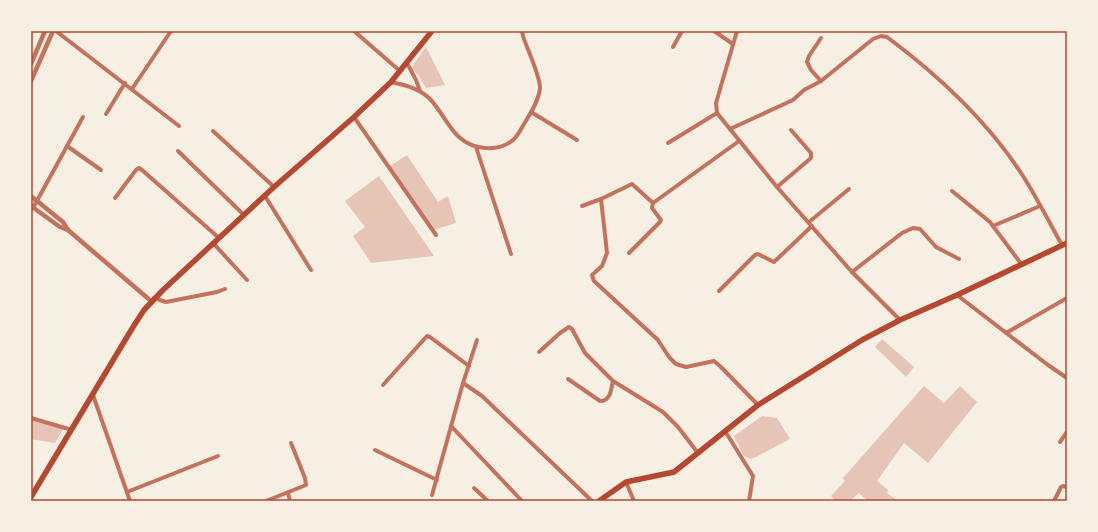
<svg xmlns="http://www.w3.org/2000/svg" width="1098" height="532" viewBox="0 0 1098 532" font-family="Manrope,sans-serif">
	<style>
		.building { fill: #e6c5b7 }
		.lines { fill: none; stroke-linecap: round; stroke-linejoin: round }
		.minor { stroke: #c5725c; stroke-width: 4 }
		.tertiary { stroke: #c5725c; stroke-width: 4.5 }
		.secondary { stroke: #b5482f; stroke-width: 5.5 }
		.neatline { fill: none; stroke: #b5482f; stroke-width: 1.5 }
	</style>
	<rect width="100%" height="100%" fill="#f6efe4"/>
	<g class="building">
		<path d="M 426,47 L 445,85 L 426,88 L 418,75 L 411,68 Z"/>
		<path d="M 407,155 L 438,202 L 448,196 L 456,223 L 433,230 L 390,166 Z"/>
		<path d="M 379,176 L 434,256 L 371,263 L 353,236 L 365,227 L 345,201 Z"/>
		<path d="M 882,339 L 914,367 L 906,377 L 875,347 Z"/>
		<path d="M 924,386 L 944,403 L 960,386 L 977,402 L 928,463 L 904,443 L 877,481 L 888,490 L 887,493 L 898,501 L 868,501 L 859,493 L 850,501 L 835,501 L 831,496 L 845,481 L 843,478 Z"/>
		<path d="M 762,416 L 777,418 L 790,439 L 756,457 L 750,459 L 743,455 L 734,436 Z"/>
		<path d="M 31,420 L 63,429 L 55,443 L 31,439 Z"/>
	</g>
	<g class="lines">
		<g class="minor">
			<path d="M 56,31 L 179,126"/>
			<path d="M 354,31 L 400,71"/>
			<path d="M 714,31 L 733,44"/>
			<path d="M 737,31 L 716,103 L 717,113 L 777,187 L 852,272 L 900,320"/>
			<path d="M 673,47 L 682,31"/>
			<path d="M 407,63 L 416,80 L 420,91"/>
			<path d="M 821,81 L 811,70 L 807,62 L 809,56 L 821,38"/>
			<path d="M 391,82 C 405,85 418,88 429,98 C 441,110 447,126 459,137 C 473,150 499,153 514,139 C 519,134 521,129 524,124 C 531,113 539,100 540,88 C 540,75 527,49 523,36 L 522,31"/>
			<path d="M 132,89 L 171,31"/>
			<path d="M 531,112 L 577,140"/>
			<path d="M 106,114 L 125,83"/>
			<path d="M 354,117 L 436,235"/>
			<path d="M 730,129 L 793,100 L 804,90 L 821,81 L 873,39 L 881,36 L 887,37 C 938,75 989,123 1023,176 C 1037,198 1049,222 1062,245"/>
			<path d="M 213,131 L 274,187"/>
			<path d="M 668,143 L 717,113"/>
			<path d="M 67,146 L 101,170"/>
			<path d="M 476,147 L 511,254"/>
			<path d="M 178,151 L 244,215"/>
			<path d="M 777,187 L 811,158 L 811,153 L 791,130"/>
			<path d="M 952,191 L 990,222 L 1022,265"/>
			<path d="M 265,196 L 311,270"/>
			<path d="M 115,198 L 136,170 L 139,168 L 142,170 L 219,238"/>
			<path d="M 601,199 L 607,253 L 602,266 L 592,275 L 594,281 L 658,340 L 669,357 L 676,364 L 686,367 L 714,361 L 721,367 L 758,405"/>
			<path d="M 582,206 L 601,199 L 632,184 L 653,203"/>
			<path d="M 33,208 L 83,117"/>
			<path d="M 809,222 L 849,189"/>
			<path d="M 993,226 L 1040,206"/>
			<path d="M 213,243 L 247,280"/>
			<path d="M 629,253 L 660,222 L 661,220 L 652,208 L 653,203 L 739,141"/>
			<path d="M 852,272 L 902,233 L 913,228 L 920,229 L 936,247 L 959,259"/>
			<path d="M 719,291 L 755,255 L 758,254 L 774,262 L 812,226"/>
			<path d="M 957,295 L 1048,365 L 1067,378"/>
			<path d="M 154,298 L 166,302 L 217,292 L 225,289"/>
			<path d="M 1006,333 L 1067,298"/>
			<path d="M 539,352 L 560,333 L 569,327 L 572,329 L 585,353 L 613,381 C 611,389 611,401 600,401 L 568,379"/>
			<path d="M 613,381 L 663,412 L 678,427 L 698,453"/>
			<path d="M 463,383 L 482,396 L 592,501"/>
			<path d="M 383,385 L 427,336 L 430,337 L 469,366"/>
			<path d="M 93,395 L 130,501"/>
			<path d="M 31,418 L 72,430"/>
			<path d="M 451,426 L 522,501"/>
			<path d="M 725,431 L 753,476 L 749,501"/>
			<path d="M 1060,442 L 1067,432"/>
			<path d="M 375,450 L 437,480"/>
			<path d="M 626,482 L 634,501"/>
			<path d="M 474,488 L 488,501"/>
			<path d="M 127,492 L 218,456"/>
			<path d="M 288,493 L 290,501"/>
			<path d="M 432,495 L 463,383 L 477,340"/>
			<path d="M 266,501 L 306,485 L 305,478 L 291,443"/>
			<path d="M 1054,501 L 1061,487 L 1063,486 L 1067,487"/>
		</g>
		<g class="tertiary">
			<path d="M 31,64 L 45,31"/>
			<path d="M 31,81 L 53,31"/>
			<path d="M 31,196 L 63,222 L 68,230 L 151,301"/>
			<path d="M 31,206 L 60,227 L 68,230"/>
		</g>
		<g class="secondary">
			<path d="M 31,497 L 133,327 L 144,310 L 163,290 L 274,187 L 354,117 L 391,82 L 432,31"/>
			<path d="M 599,501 L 626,482 L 674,472 L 758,405 L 862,340 L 900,320 L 957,295 L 1067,243"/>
		</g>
	</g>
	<rect width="1098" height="532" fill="none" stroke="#f6efe4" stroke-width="64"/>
	<rect x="32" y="32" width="1034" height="468" class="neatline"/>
</svg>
